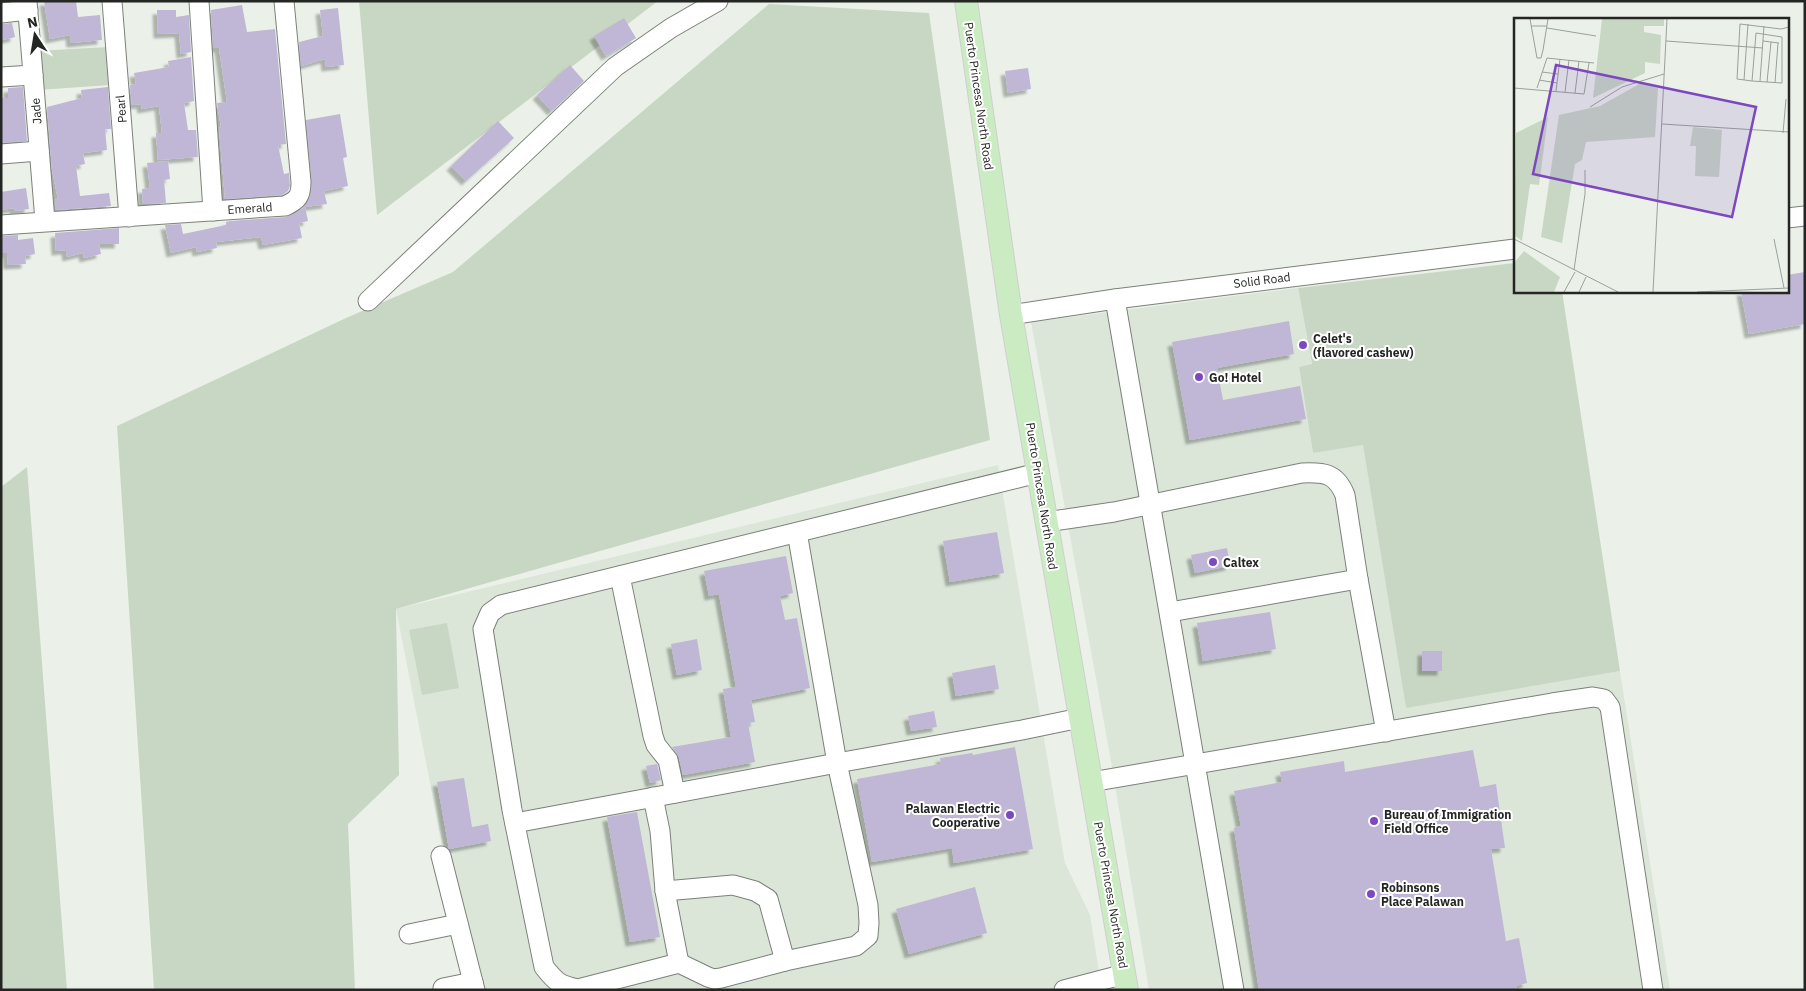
<svg xmlns="http://www.w3.org/2000/svg" width="1806" height="991" viewBox="0 0 1806 991" font-family="'IBM Plex Sans',sans-serif">
	<style>
		.built { fill: #dbe6d9 }
		.green { fill: #c8d7c4 }
		.building { fill: #c0b6d6; filter: url(#shadow) }
		.lines { fill: none; stroke-linecap: round; stroke-linejoin: round }
		.minor-casing { stroke: #7b8079; stroke-width: 21 }
		.major-casing { stroke: #cfcfcf; stroke-width: 24 }
		.minor { stroke: #fff; stroke-width: 19 }
		.major { stroke: #cbebc3; stroke-width: 22 }
		.poi-dot { fill: #7c48bf; stroke: #fff; stroke-width: 2 }
		.labels { text-anchor: middle; dominant-baseline: central; stroke-width: 4; stroke-linejoin: round; paint-order: stroke }
		.street-label { font-size: 12px; fill: #242623; stroke: #fff }
		.poi-label { font-size: 12px; font-weight: bold; fill: #242623; stroke: #fff; text-anchor: start }
		.inset-road { fill: none; stroke: #9ba09a; stroke-width: 1 }
		.view { fill: #7c48bf; fill-opacity: 0.15; stroke: #7c48bf; stroke-width: 2.5 }
		.inset-edge { fill: none; stroke: #242623; stroke-width: 2.5 }
	</style>
	<defs>
		<filter id="shadow"><feDropShadow dx="-4.5" dy="4.5" stdDeviation="1" flood-color="#0004"/></filter>
	</defs>
	<rect width="100%" height="100%" fill="#ebf1e9"/>
	<g class="built">
		<path d="M 1298,288 L 1312,365 L 1299,368 L 1313,453 L 1363,444 L 1406,707 L 1620,671 L 1670,990 L 1149,990 L 1111,761 L 1031,322 Z"/>
		<path d="M 998,465 L 1065,863 L 1090,915 L 1102,990 L 482,990 L 439,829 L 396,609 Z"/>
	</g>
	<g class="green">
		<path d="M 359,1 L 658,1 L 377,215 Z"/>
		<path d="M 769,4 L 929,13 L 990,440 L 396,609 L 399,775 L 348,824 L 355,990 L 154,990 L 117,426 L 346,318 L 453,272 Z"/>
		<path d="M 108,47 L 110,85 L 38,90 L 36,51 Z"/>
		<path d="M 1515,263 L 1515,291 L 1562,291 L 1620,671 L 1406,708 L 1363,445 L 1313,453 L 1299,367 L 1312,364 L 1298,288 Z"/>
		<path d="M 27,467 L 67,990 L 1,990 L 1,487 Z"/>
		<path d="M 447,623 L 459,688 L 422,695 L 409,630 Z"/>
	</g>
	<g class="building">
		<path d="M 44,1 L 76,1 L 78,17 L 100,15 L 102,40 L 71,43 L 70,35 L 50,39 Z"/>
		<path d="M 242,5 L 247,32 L 275,29 L 286,144 L 278,145 L 284,174 L 289,173 L 290,186 L 288,191 L 282,195 L 225,199 L 219,128 L 221,127 L 217,103 L 227,102 L 219,48 L 213,48 L 211,10 Z"/>
		<path d="M 338,8 L 344,65 L 326,67 L 325,59 L 301,66 L 299,42 L 323,36 L 320,10 Z"/>
		<path d="M 157,10 L 176,10 L 176,17 L 189,15 L 191,52 L 181,54 L 179,33 L 158,34 Z"/>
		<path d="M 624,18 L 636,38 L 606,56 L 594,36 Z"/>
		<path d="M 12,23 L 15,37 L 3,40 L 1,24 Z"/>
		<path d="M 191,57 L 194,101 L 184,103 L 188,130 L 196,130 L 198,157 L 158,160 L 156,133 L 162,133 L 159,106 L 142,109 L 141,104 L 132,105 L 130,85 L 136,84 L 134,73 L 169,67 L 168,61 Z"/>
		<path d="M 570,65 L 584,81 L 552,111 L 537,95 Z"/>
		<path d="M 1028,68 L 1031,89 L 1008,93 L 1005,71 Z"/>
		<path d="M 23,87 L 27,141 L 2,143 L 1,98 L 8,98 L 8,88 Z"/>
		<path d="M 108,87 L 111,129 L 105,129 L 107,150 L 83,153 L 85,164 L 76,166 L 80,196 L 109,193 L 111,206 L 55,210 L 55,200 L 58,199 L 52,170 L 47,107 L 82,98 L 81,90 Z"/>
		<path d="M 340,114 L 347,157 L 343,158 L 348,186 L 324,191 L 327,204 L 305,207 L 308,221 L 299,223 L 302,238 L 263,245 L 261,237 L 216,242 L 217,248 L 197,252 L 196,247 L 171,253 L 165,225 L 181,224 L 183,234 L 226,225 L 226,222 L 230,221 L 286,217 L 303,208 L 309,199 L 312,187 L 306,120 Z"/>
		<path d="M 498,121 L 514,138 L 466,181 L 451,166 Z"/>
		<path d="M 168,161 L 170,179 L 164,180 L 166,203 L 143,204 L 142,189 L 150,188 L 147,163 Z"/>
		<path d="M 26,188 L 29,209 L 15,211 L 14,208 L 1,210 L 1,192 Z"/>
		<path d="M 119,228 L 119,244 L 99,244 L 101,254 L 84,258 L 83,253 L 67,257 L 66,250 L 56,251 L 55,233 Z"/>
		<path d="M 18,235 L 18,240 L 33,238 L 35,254 L 25,256 L 26,264 L 8,265 L 7,253 L 1,253 L 1,236 Z"/>
		<path d="M 1805,272 L 1805,324 L 1749,334 L 1741,291 L 1787,291 L 1787,275 Z"/>
		<path d="M 1289,321 L 1294,354 L 1217,368 L 1223,400 L 1300,386 L 1306,419 L 1190,440 L 1172,342 Z"/>
		<path d="M 997,532 L 1004,573 L 950,582 L 943,541 Z"/>
		<path d="M 1227,548 L 1230,566 L 1195,573 L 1191,555 Z"/>
		<path d="M 786,556 L 793,593 L 780,596 L 785,620 L 797,618 L 810,688 L 751,700 L 755,722 L 748,723 L 755,762 L 683,775 L 679,757 L 672,747 L 731,737 L 723,689 L 736,687 L 719,594 L 709,596 L 704,571 Z"/>
		<path d="M 1270,612 L 1276,649 L 1203,661 L 1197,623 Z"/>
		<path d="M 697,639 L 702,670 L 677,675 L 671,644 Z"/>
		<rect x="1422" y="651" width="20" height="20"/>
		<path d="M 995,665 L 999,689 L 956,696 L 952,673 Z"/>
		<path d="M 934,711 L 937,727 L 911,731 L 908,716 Z"/>
		<path d="M 1015,747 L 1033,849 L 954,863 L 952,848 L 872,862 L 857,779 L 941,764 L 940,758 L 972,753 L 973,755 Z"/>
		<path d="M 1473,750 L 1480,787 L 1496,784 L 1505,848 L 1491,849 L 1506,941 L 1519,938 L 1527,983 L 1516,986 L 1517,990 L 1259,990 L 1234,828 L 1241,826 L 1234,791 L 1282,782 L 1280,772 L 1344,761 L 1345,772 Z"/>
		<path d="M 657,764 L 661,780 L 650,783 L 646,766 Z"/>
		<path d="M 464,778 L 472,827 L 488,824 L 491,841 L 449,849 L 437,782 Z"/>
		<path d="M 637,812 L 660,937 L 630,942 L 607,817 Z"/>
		<path d="M 975,887 L 987,933 L 909,954 L 896,909 Z"/>
	</g>
	<g class="lines">
		<g class="minor-casing">
			<g id="minor">
				<path d="M 27,1 L 45,221"/>
				<path d="M 112,1 L 129,217"/>
				<path d="M 199,1 L 213,211"/>
				<path d="M 1,13 L 28,10"/>
				<path d="M 1,77 L 33,75"/>
				<path d="M 1,154 L 39,151"/>
				<path d="M 1787,218 L 1805,216"/>
				<path d="M 1,225 L 285,206 C 298,200 301,196 301,182 L 284,1"/>
				<path d="M 1115,299 L 1234,990"/>
				<path d="M 368,301 L 615,67 L 671,28 L 718,1"/>
				<path d="M 1011,315 L 1115,299 L 1515,249"/>
				<path d="M 1046,522 L 1114,512 L 1302,473 C 1324,472 1336,473 1345,495 L 1358,579 L 1386,732"/>
				<path d="M 797,532 L 837,763 L 868,905 L 869,923 L 868,936 L 856,946 L 785,961 L 721,978 L 714,979 L 708,977 L 679,963 L 578,989 C 559,985 556,982 544,967 L 512,810 L 483,629 L 490,613 L 501,605 L 1038,473"/>
				<path d="M 620,576 L 653,736 L 656,745 L 668,760 L 675,793"/>
				<path d="M 1170,612 L 1358,579"/>
				<path d="M 1091,782 L 1552,703 L 1593,697 L 1604,699 L 1610,707 L 1653,990"/>
				<path d="M 653,797 L 660,831 L 665,891 L 679,963"/>
				<path d="M 515,823 L 837,763 L 1022,730 L 1080,718"/>
				<path d="M 441,856 L 475,990"/>
				<path d="M 665,891 L 733,885 L 755,891 L 768,899 L 785,961"/>
				<path d="M 409,934 L 458,924"/>
				<path d="M 443,988 L 473,982"/>
				<path d="M 1064,990 L 1125,974"/>
			</g>
		</g>
		<g class="major-casing">
			<path id="major" d="M 966,1 L 1011,315 L 1127,990"/>
		</g>
		<use href="#minor" class="minor"/>
		<use href="#major" class="major"/>
	</g>
	<g class="poi-dot">
		<circle cx="1303" cy="345" r="5"/>
		<circle cx="1199" cy="377" r="5"/>
		<circle cx="1213" cy="562" r="5"/>
		<circle cx="1010" cy="815" r="5"/>
		<circle cx="1374" cy="821" r="5"/>
		<circle cx="1371" cy="894" r="5"/>
	</g>
	<g class="labels">
		<g class="street-label">
			<text transform="translate(979 96) rotate(82)">Puerto Princesa North Road</text>
			<text transform="translate(121 109) rotate(-95)">Pearl</text>
			<text transform="translate(36 111) rotate(-94)">Jade</text>
			<text transform="translate(250 208) rotate(-4)">Emerald</text>
			<text transform="translate(1262 280) rotate(-7)">Solid Road</text>
			<text transform="translate(1042 496) rotate(81)">Puerto Princesa North Road</text>
			<text transform="translate(1111 895) rotate(80)">Puerto Princesa North Road</text>
		</g>
		<g class="poi-label">
			<text x="1313" y="338">Celet's<tspan x="1313" dy="14">(flavored cashew)</tspan></text>
			<text x="1209" y="377">Go! Hotel</text>
			<text x="1223" y="562">Caltex</text>
			<text x="1000" y="808" text-anchor="end">Palawan Electric<tspan x="1000" dy="14">Cooperative</tspan></text>
			<text x="1384" y="814">Bureau of Immigration<tspan x="1384" dy="14">Field Office</tspan></text>
			<text x="1381" y="887">Robinsons<tspan x="1381" dy="14">Place Palawan</tspan></text>
		</g>
	</g>
	<g transform="translate(1514 18)">
		<rect width="275" height="275" fill="#ebf1e9"/>
		<path d="M 88,1 L 150,1 L 150,8 L 130,8 L 130,14 L 147,17 L 146,46 L 131,44 L 131,55 L 79,80 ZM 127,65 L 144,70 L 141,119 L 72,124 L 68,142 L 61,146 L 48,225 L 27,219 L 45,97 L 86,88 ZM 34,99 L 25,167 L 16,166 L 8,223 L 0,217 L 2,115 ZM 179,109 L 208,112 L 205,159 L 181,158 L 182,128 L 176,128 ZM 10,233 L 46,259 L 40,274 L 0,274 L 0,245 Z" fill="#c8d7c4"/>
		<path class="inset-road" d="M 16,1 L 23,40 L 27,40 L 29,32 L 34,1M 17,8 L 33,8M 33,10 L 82,18M 152,23 L 249,30M 249,23 L 265,25M 28,54 L 44,56M 25,62 L 43,65M 230,62 L 234,6M 238,63 L 242,15 L 268,19 L 268,65 L 238,63 L 223,61 L 226,6 L 267,11 L 275,9M 246,63 L 250,8M 253,64 L 257,24M 261,65 L 264,25M 0,70 L 70,76 L 75,45M 23,70 L 33,40 L 80,45M 42,73 L 46,41M 51,74 L 55,42M 61,75 L 65,43M 76,89 L 108,69 L 150,56M 148,106 L 275,114M 269,115 L 272,81M 0,221 L 104,274M 260,221 L 270,270M 60,252 L 71,176 L 71,152M 50,274 L 61,254M 65,274 L 72,259M 139,274 L 153,1M 183,274 L 275,270"/>
		<path class="view" d="M 42,47 L 242,89 L 218,199 L 19,156 Z"/>
		<rect width="275" height="275" class="inset-edge"/>
	</g>
	<rect width="1806" height="991" fill="none" stroke="#242623" stroke-width="5"/>
	<g transform="translate(35 35) rotate(348)" stroke="#ffffff" stroke-width="4" paint-order="stroke">
	<path d="M0-4L9 19L0 12L-9 19Z" fill="#242623"/>
	<text y="-8" font-size="14" font-weight="bold" text-anchor="middle" fill="#242623">N</text>
	</g>
</svg>
